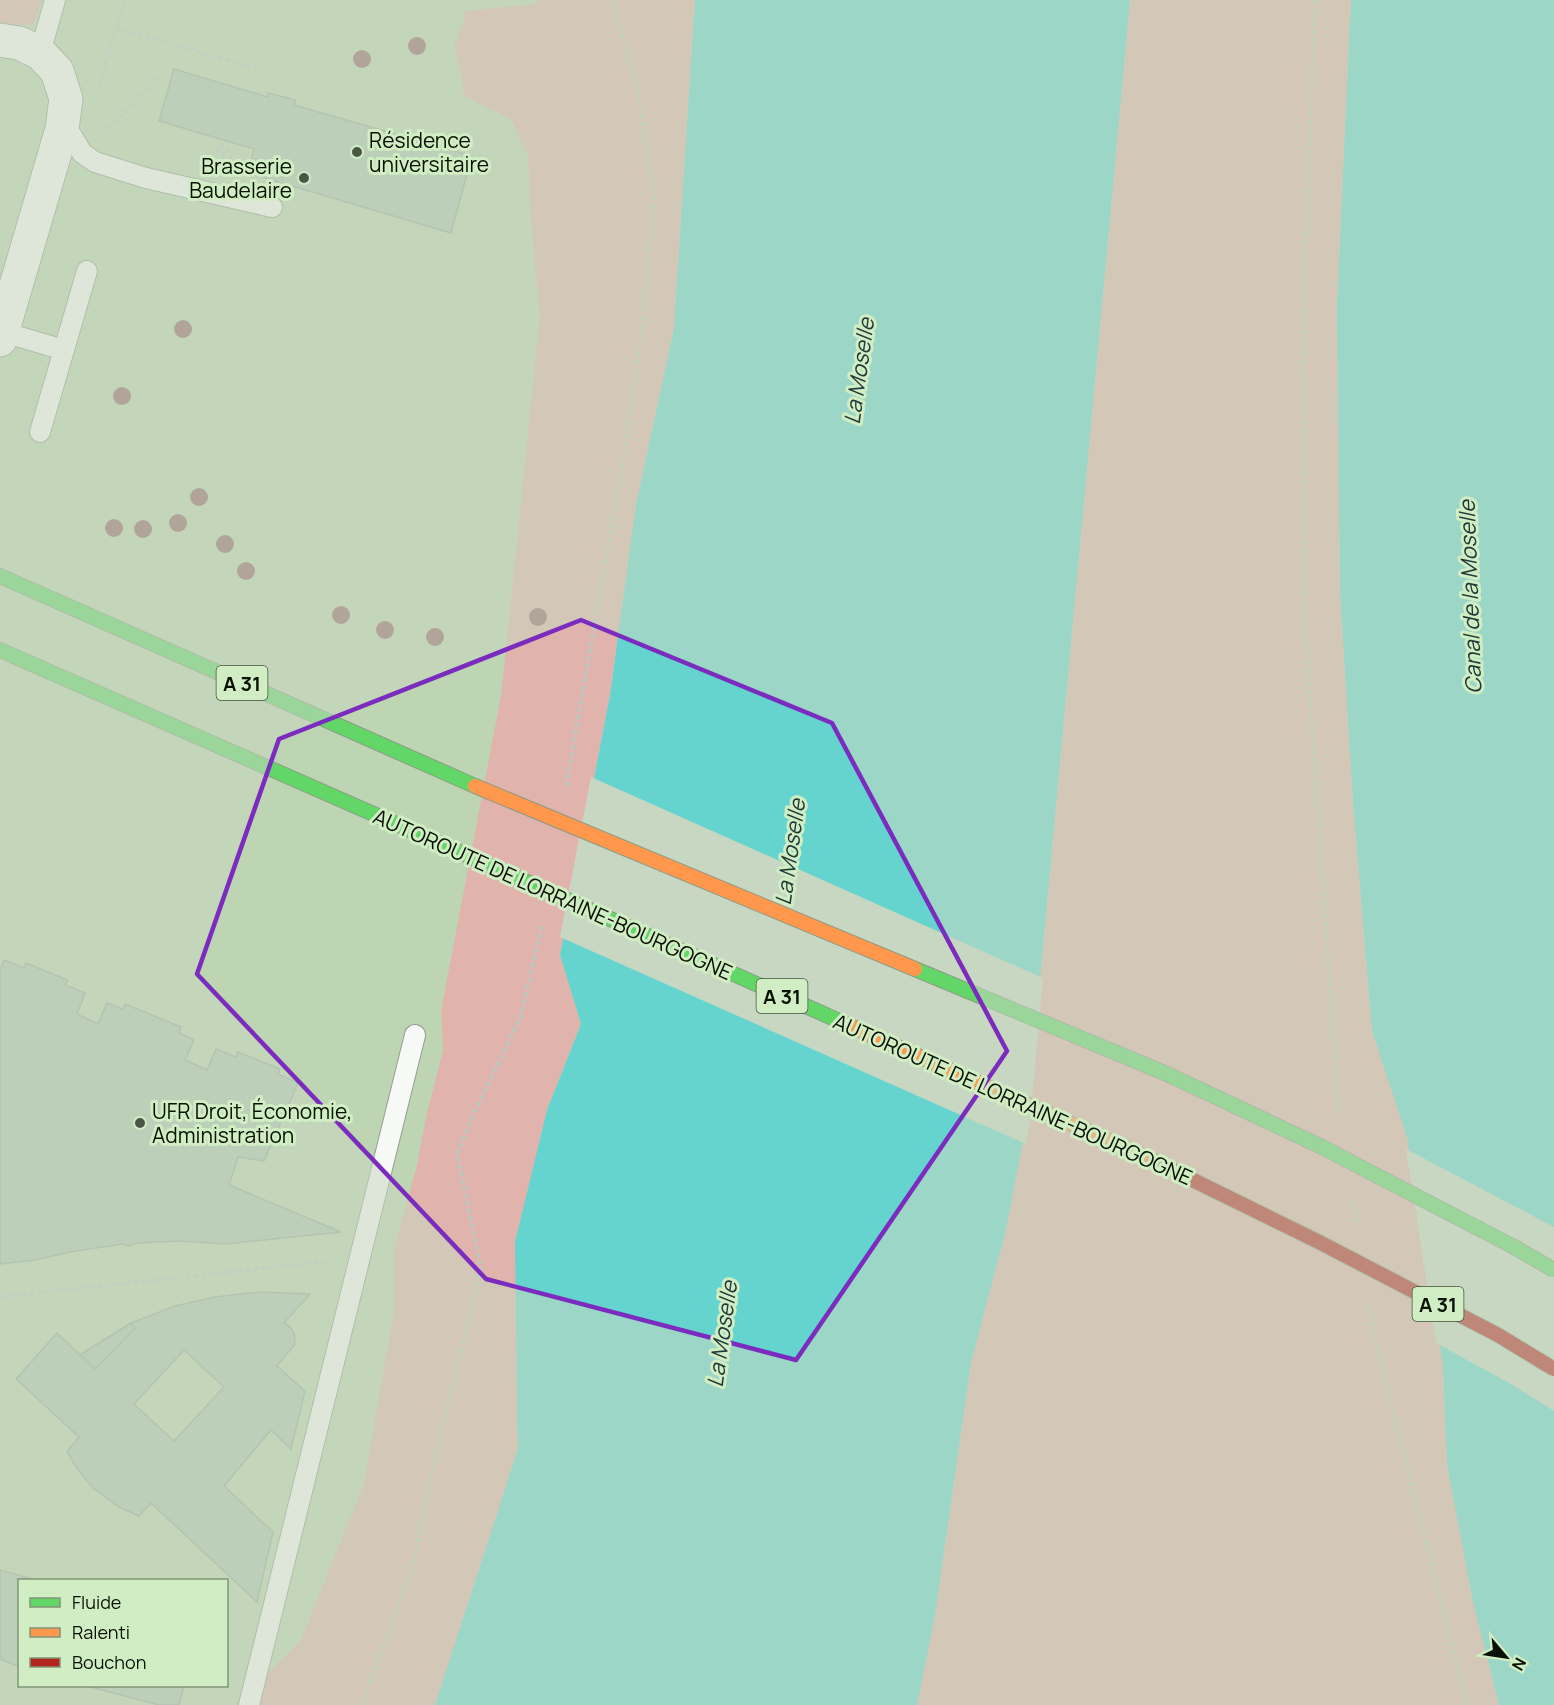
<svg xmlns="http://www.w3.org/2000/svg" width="1554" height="1705" viewBox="0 0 1554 1705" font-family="Manrope,sans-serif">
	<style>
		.built { fill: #bdd5b2; fill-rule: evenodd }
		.green { fill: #e0b4ad }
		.water { fill: #65d4cf }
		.pier { fill: #c8d7c1 }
		.building { fill: #acc5b0; stroke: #9eac9d; stroke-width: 1.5; fill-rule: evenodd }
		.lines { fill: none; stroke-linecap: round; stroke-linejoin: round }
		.lane-casing { stroke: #949f8f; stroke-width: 22 }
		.street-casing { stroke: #949f8f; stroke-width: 35 }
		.fast-casing { stroke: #8c9b84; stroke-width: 16 }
		.jam-casing { stroke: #8c9b84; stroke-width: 16 }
		.path { stroke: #c0c5be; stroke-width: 4; stroke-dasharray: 4.5 3; stroke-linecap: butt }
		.lane { stroke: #f7f9f6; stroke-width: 20 }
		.street { stroke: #f7f9f6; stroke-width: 33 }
		.fast { stroke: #63d668; stroke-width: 14 }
		.jam { stroke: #b3261e; stroke-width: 14 }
		.fast-bridge-casing { stroke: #8c9b84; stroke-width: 16; stroke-linecap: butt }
		.slow-bridge-casing { stroke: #8c9b84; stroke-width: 16; stroke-linecap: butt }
		.jam-bridge-casing { stroke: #8c9b84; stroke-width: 16; stroke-linecap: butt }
		.fast-bridge { stroke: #63d668; stroke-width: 14 }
		.slow-bridge { stroke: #ff974d; stroke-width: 14 }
		.jam-bridge { stroke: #b3261e; stroke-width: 14 }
		.tree { fill: #946969 }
		.marked { fill: none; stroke: #7b2cbf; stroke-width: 4.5; stroke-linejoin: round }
		.poi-dot { fill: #4b5646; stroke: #d1edc4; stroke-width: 2 }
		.labels { text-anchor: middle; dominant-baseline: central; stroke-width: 6; stroke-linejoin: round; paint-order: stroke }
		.shield { fill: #d1edc4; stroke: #44533e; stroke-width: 1.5 }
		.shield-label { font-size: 20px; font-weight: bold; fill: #081104 }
		.poi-label { font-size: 21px; fill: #081104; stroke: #d1edc4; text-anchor: start }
		.street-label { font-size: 21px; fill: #081104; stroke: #d1edc4 }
		.water-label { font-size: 22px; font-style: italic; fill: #203939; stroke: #d1edc4 }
	</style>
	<rect width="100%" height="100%" fill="#c8d7c1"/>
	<path class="built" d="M 0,0 L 588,0 L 566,421 L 325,1705 L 0,1705 ZM 20,1580 L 226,1580 L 226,1686 L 20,1686 Z"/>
	<g class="green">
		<path d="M 0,0 L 42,0 L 39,11 L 32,25 L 0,24 Z"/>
		<path d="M 538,0 L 695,0 L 674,328 L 636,505 L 610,695 L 560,955 L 581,1024 L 547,1110 L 516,1242 L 518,1449 L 435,1705 L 237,1705 L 301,1640 L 364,1484 L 394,1310 L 393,1252 L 417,1165 L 427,1113 L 443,1050 L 441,1011 L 501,696 L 540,316 L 532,235 L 528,157 L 511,119 L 463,96 C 466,78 453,58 455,44 C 457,32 466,23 464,11 L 536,4 Z"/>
		<path d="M 1130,0 L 1351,0 L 1337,306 L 1340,591 L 1353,801 L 1372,1031 L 1407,1137 L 1443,1365 L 1447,1464 L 1473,1602 L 1499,1705 L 917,1705 L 935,1614 L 971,1362 L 1005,1234 L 1027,1121 Z"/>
	</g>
	<g class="water">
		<path d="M 695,0 L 1130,0 L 1027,1121 L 1005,1234 L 971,1362 L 935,1615 L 917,1705 L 435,1705 L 518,1449 L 515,1242 L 547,1110 L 581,1024 L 560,955 L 610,695 L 636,505 L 674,328 Z"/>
		<path d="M 1351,0 L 1554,0 L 1554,1705 L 1499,1705 L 1473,1602 L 1447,1464 L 1443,1365 L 1407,1137 L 1372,1031 L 1353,801 L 1340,591 L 1337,306 Z"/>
	</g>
	<g class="pier">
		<path d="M 591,777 L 1043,978 L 1030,1121 L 1026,1144 L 560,937 Z"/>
		<path d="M 1406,1149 L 1554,1227 L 1554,1411 L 1509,1383 L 1436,1343 Z"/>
	</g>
	<g class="building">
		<path d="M 174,69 L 268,97 L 268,93 L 296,100 L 294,105 L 472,156 L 451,233 L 248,173 L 254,149 L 159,121 Z"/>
		<path d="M 4,960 L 24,968 L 26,963 L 68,980 L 65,985 L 85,993 L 77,1014 L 98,1024 L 107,1003 L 123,1009 L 125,1004 L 181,1027 L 179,1033 L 194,1040 L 185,1060 L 207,1070 L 216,1049 L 236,1057 L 238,1052 L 280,1069 L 278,1074 L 298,1083 L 264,1161 L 238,1157 L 229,1185 L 341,1232 L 225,1244 L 179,1241 L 136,1243 L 129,1246 L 122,1244 L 70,1252 L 35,1260 L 0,1264 L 0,970 Z"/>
		<path d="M 259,1292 L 310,1294 L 284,1323 L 289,1326 L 294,1333 L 295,1344 L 277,1366 L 305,1391 L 291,1449 L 271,1430 L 224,1486 L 273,1532 L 257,1602 L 151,1503 L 139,1516 L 119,1507 L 93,1488 L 76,1467 L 67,1451 L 79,1437 L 16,1379 L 57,1333 L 80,1355 L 131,1323 L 175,1306 L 215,1297 ZM 184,1350 L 224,1387 L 174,1441 L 134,1404 Z"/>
		<path d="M 131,1323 L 135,1328 L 95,1369 L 80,1355 Z"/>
		<path d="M 0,1570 L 36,1580 L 20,1580 L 20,1667 L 0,1659 Z"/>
		<path d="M 87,1686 L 184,1686 L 179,1705 L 159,1705 Z"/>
	</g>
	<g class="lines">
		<g class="lane-casing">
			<g id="lane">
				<path d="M 40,53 L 55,0"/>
				<path d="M 62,129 L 72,136 L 82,153 L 95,162 L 146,178 L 272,207"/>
				<path d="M 3,332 L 64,350"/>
				<path d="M 40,432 L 87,271"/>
				<path d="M 249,1705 L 415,1035"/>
			</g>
		</g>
		<g class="street-casing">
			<path id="street" d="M 0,40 L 19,43 L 40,53 L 57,71 L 66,99 L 62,129 L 0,340"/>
		</g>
		<g class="fast-casing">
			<g id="fast">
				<path d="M 0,576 L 475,786"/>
				<path d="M 0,650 L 419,834"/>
				<path d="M 1167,1074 L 1322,1147"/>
			</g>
		</g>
		<g class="jam-casing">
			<path id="jam" d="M 1146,1157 L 1319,1242"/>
		</g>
		<g class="path">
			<path d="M 1315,0 L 1302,348 L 1303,596 L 1339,1116"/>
			<path d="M 117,28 L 261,70"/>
			<path d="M 99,86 L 125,0"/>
			<path d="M 103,134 L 161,75"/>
			<path d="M 243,170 L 246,163 L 217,152 L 219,146 L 248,157"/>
			<path d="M 566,786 L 622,468 L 642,329 L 654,197 L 637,85 L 614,10 L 614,0"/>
			<path d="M 1353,1203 L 1356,1222"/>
			<path d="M 0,1297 L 330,1261"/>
			<path d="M 1369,1307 L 1372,1326 L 1467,1705"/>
			<path d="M 362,1705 L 413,1566 L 434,1461 L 481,1269 L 457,1154 L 474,1113 L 520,1019 L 542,926"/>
		</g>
		<use href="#lane" class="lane"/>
		<use href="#street" class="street"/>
		<use href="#fast" class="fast"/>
		<use href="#jam" class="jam"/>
		<g class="fast-bridge-casing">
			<g id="fast-bridge">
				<path d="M 419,834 L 846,1024"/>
				<path d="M 915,969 L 1167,1074"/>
				<path d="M 1322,1147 L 1516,1248 L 1554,1270"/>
			</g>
		</g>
		<g class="slow-bridge-casing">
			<g id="slow-bridge">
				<path d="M 475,786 L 915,969"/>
				<path d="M 846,1024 L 1146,1157"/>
			</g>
		</g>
		<g class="jam-bridge-casing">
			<path id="jam-bridge" d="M 1319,1242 L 1498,1335 L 1554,1369"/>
		</g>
		<use href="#fast-bridge" class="fast-bridge"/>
		<use href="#slow-bridge" class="slow-bridge"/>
		<use href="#jam-bridge" class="jam-bridge"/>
	</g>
	<g class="tree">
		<circle cx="417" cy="46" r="9"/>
		<circle cx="362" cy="59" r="9"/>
		<circle cx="183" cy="329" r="9"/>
		<circle cx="122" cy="396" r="9"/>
		<circle cx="199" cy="497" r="9"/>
		<circle cx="178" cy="523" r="9"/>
		<circle cx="114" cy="528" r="9"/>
		<circle cx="143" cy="529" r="9"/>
		<circle cx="225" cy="544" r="9"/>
		<circle cx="246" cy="571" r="9"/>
		<circle cx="341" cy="615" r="9"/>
		<circle cx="538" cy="617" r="9"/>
		<circle cx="385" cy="630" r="9"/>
		<circle cx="435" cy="637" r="9"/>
	</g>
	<path d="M0 0H1554V1705H0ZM 581,620 L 832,723 L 1007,1051 L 796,1360 L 486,1279 L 197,974 L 279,739 Z" fill="#c8d7c1" fill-opacity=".55" fill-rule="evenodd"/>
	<path class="marked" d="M 581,620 L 832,723 L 1007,1051 L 796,1360 L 486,1279 L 197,974 L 279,739 Z"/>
	<g class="poi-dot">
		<circle cx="357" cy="152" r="6"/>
		<circle cx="304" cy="178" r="6"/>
		<circle cx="140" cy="1123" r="6"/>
	</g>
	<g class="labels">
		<g class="shield">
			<rect x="216.5" y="666" width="51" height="34" rx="4.5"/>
			<rect x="756.5" y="979" width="51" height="34" rx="4.5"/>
			<rect x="1412.5" y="1287" width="51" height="34" rx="4.5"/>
		</g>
		<g class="shield-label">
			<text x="242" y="683">A 31</text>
			<text x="782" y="996">A 31</text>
			<text x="1438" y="1304">A 31</text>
		</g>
		<g class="poi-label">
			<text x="369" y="140">Résidence<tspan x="369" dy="24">universitaire</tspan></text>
			<text x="292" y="166" text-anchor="end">Brasserie<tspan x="292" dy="24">Baudelaire</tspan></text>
			<text x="152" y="1111">UFR Droit, Économie,<tspan x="152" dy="24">Administration</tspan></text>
		</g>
		<g class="street-label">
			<text transform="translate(553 894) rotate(24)">AUTOROUTE DE LORRAINE-BOURGOGNE</text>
			<text transform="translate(1013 1099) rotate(24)">AUTOROUTE DE LORRAINE-BOURGOGNE</text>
		</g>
		<g class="water-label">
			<text transform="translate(859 371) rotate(-82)">La Moselle</text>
			<text transform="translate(1470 597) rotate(-92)">Canal de la Moselle</text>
			<text transform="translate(790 852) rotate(-82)">La Moselle</text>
			<text transform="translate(722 1334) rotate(-82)">La Moselle</text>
		</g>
	</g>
	<rect x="18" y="1579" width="210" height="108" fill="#d1edc4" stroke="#819577" stroke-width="1.5"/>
	<rect x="30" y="1598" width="30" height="9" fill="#63d668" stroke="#819577" stroke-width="1.5"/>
	<text x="72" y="1609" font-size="18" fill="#081104">Fluide</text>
	<rect x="30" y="1628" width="30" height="9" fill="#ff974d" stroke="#819577" stroke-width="1.5"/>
	<text x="72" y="1639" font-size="18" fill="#081104">Ralenti</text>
	<rect x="30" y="1658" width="30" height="9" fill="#b3261e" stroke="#819577" stroke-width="1.5"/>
	<text x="72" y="1669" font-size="18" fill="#081104">Bouchon</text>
	<g transform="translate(1506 1657) rotate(119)" stroke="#d1edc4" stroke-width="4.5" paint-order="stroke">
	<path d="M0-4.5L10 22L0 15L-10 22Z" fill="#081104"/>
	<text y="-9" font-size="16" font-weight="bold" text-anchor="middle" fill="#081104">N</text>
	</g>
</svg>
